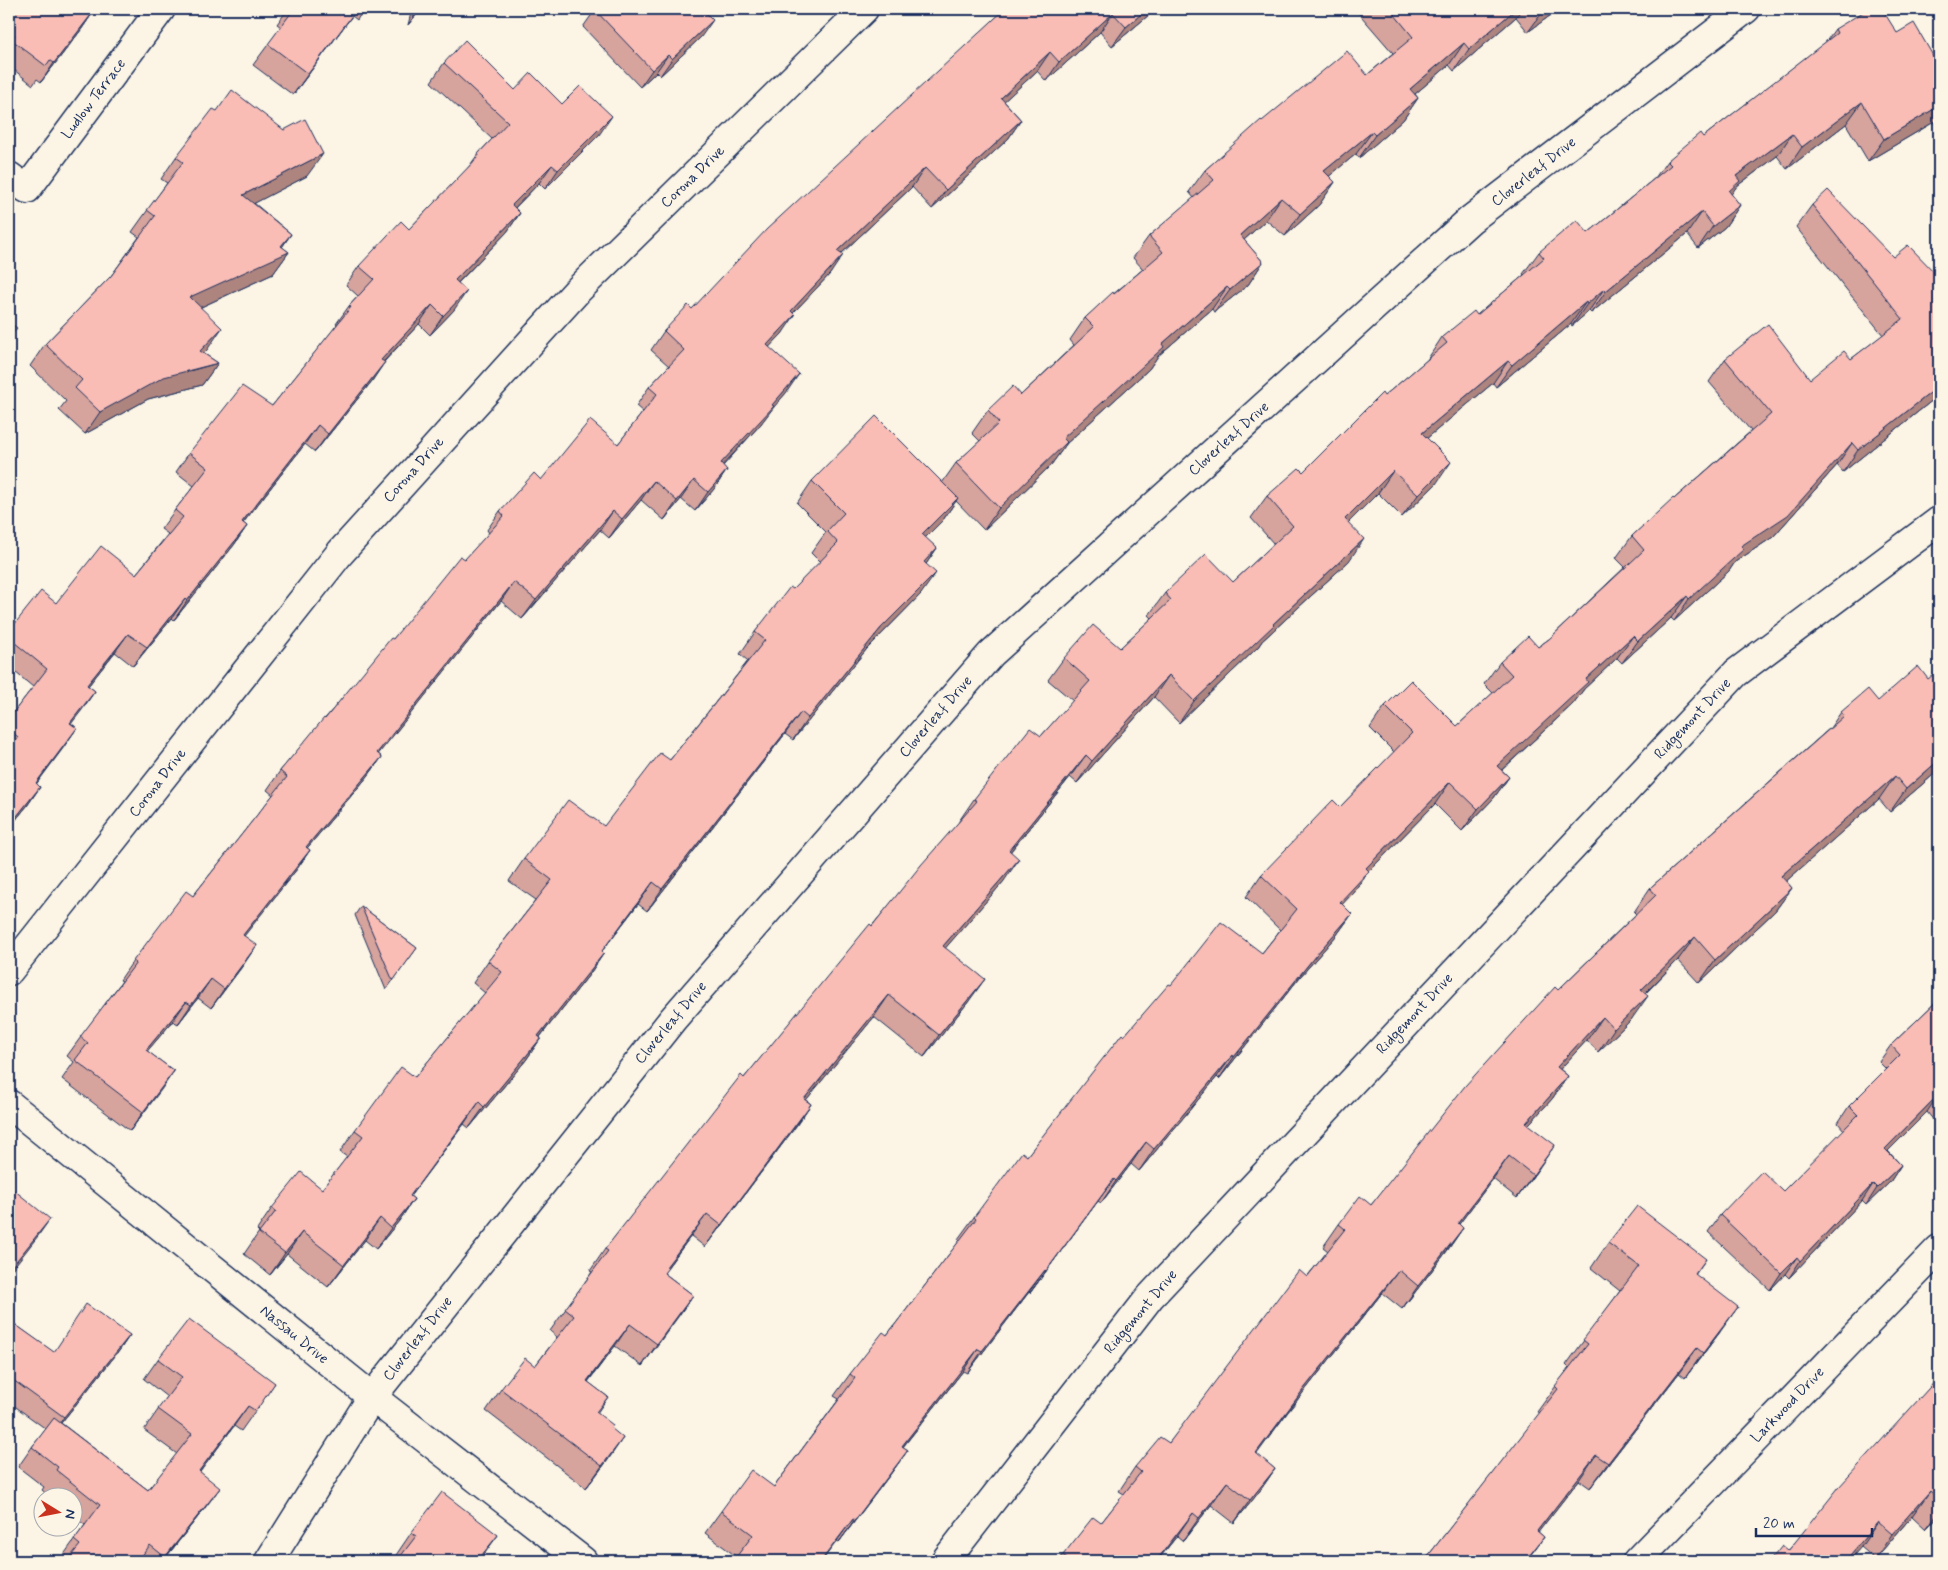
<svg xmlns="http://www.w3.org/2000/svg" width="1948" height="1570" viewBox="0 0 1948 1570" font-family="Mynerve,sans-serif">
	<style>
		.lines { fill: none; stroke-linecap: round; stroke-linejoin: round }
		.street-casing { stroke: #1b2f5e; stroke-width: 31 }
		.street { stroke: #fcf5e5; stroke-width: 28 }
		.wall { fill: #d6a39d; stroke: #1b2f5e }
		.shaded-wall { fill: #ae847f; stroke: #1b2f5e }
		.building { fill: #f9bdb6; stroke: #1b2f5e }
		.labels { text-anchor: middle; dominant-baseline: central; stroke-width: 4.5; stroke-linejoin: round; paint-order: stroke }
		.street-label { font-size: 15px; fill: #1b2f5e; stroke: #fcf5e5 }
	</style>
	<rect width="100%" height="100%" fill="#fcf5e5"/>
	<filter id="ink" filterUnits="userSpaceOnUse"><feTurbulence type="fractalNoise" baseFrequency=".02" numOctaves="2"/><feDisplacementMap in="SourceGraphic" scale="10" xChannelSelector="R" yChannelSelector="G"/><feConvolveMatrix kernelMatrix="1 2 1 2 8 2 1 2 1" color-interpolation-filters="sRGB"/></filter>
	<g filter="url(#ink)">
		<g class="lines">
			<g class="street-casing">
				<g id="street">
					<path d="M 9,176 L 27,189 L 161,9"/>
					<path d="M 9,971 L 340,553 L 577,291 L 864,9"/>
					<path d="M 9,1104 L 372,1397 L 583,1561"/>
					<path d="M 269,1561 L 372,1397 L 673,1019 L 991,654 L 1470,220 L 1746,9"/>
					<path d="M 945,1561 L 1150,1297 L 1736,673 L 1939,521"/>
					<path d="M 1637,1561 L 1939,1249"/>
				</g>
			</g>
			<use href="#street" class="street"/>
		</g>
		<g class="wall">
			<path d="M 9,9 L 94,11 L 81,30 L 41,82 L 37,79 L 33,85 L 9,66 Z"/>
			<path d="M 288,9 L 364,9 L 357,20 L 352,16 L 293,95 L 253,65 L 281,27 L 277,24 Z"/>
			<path d="M 412,9 L 421,9 L 408,25 Z"/>
			<path d="M 1005,9 L 1156,9 L 1112,46 L 1100,32 L 1046,81 L 1037,71 L 1004,101 L 1021,120 L 1008,139 L 932,209 L 912,187 L 841,254 L 830,274 L 793,313 L 782,334 L 769,347 L 786,393 L 773,407 L 760,425 L 723,466 L 727,470 L 714,489 L 695,511 L 681,499 L 664,520 L 641,500 L 609,538 L 600,530 L 522,619 L 501,601 L 378,754 L 382,757 L 368,776 L 307,848 L 310,850 L 297,869 L 244,935 L 244,964 L 211,1008 L 198,998 L 178,1024 L 173,1021 L 147,1051 L 174,1071 L 130,1131 L 62,1079 L 74,1062 L 67,1056 L 122,981 L 120,980 L 133,961 L 193,896 L 273,795 L 267,790 L 280,771 L 393,639 L 489,533 L 487,530 L 500,511 L 541,480 L 618,444 L 643,412 L 636,406 L 649,387 L 669,366 L 651,350 L 664,331 L 692,309 Z"/>
			<path d="M 1355,9 L 1559,9 L 1528,32 L 1516,17 L 1454,71 L 1449,65 L 1415,94 L 1418,98 L 1403,120 L 1359,158 L 1356,154 L 1329,176 L 1335,182 L 1319,205 L 1285,236 L 1266,220 L 1244,240 L 1263,262 L 1248,285 L 1214,312 L 1212,309 L 1158,356 L 1149,369 L 1067,443 L 1051,465 L 984,530 L 956,501 L 943,520 L 925,538 L 937,548 L 926,564 L 921,594 L 866,650 L 793,740 L 785,734 L 647,911 L 638,904 L 602,951 L 604,953 L 589,975 L 540,1037 L 541,1038 L 526,1060 L 469,1128 L 464,1124 L 410,1196 L 414,1199 L 399,1221 L 376,1249 L 365,1240 L 328,1287 L 287,1254 L 270,1275 L 244,1254 L 259,1232 L 257,1230 L 272,1208 L 322,1189 L 347,1157 L 340,1152 L 355,1130 L 415,1077 L 485,993 L 473,983 L 488,961 L 536,900 L 509,881 L 524,859 L 604,826 L 670,760 L 748,661 L 740,654 L 755,632 L 793,589 L 820,562 L 811,553 L 826,532 L 797,503 L 812,481 L 942,483 L 956,463 L 980,441 L 972,433 L 988,410 L 1021,395 L 1074,345 L 1070,340 L 1085,318 L 1143,269 L 1133,258 L 1149,236 L 1194,198 L 1189,192 L 1205,170 L 1262,121 L 1367,75 L 1393,53 Z"/>
			<path d="M 595,10 L 701,37 L 660,76 L 656,72 L 640,87 L 583,27 Z"/>
			<path d="M 1835,29 L 1897,33 L 1939,66 L 1939,119 L 1868,161 L 1846,124 L 1787,169 L 1777,156 L 1737,186 L 1731,194 L 1740,205 L 1725,227 L 1698,248 L 1687,234 L 1591,313 L 1589,311 L 1572,326 L 1571,324 L 1496,387 L 1493,383 L 1427,438 L 1436,484 L 1402,517 L 1378,493 L 1348,522 L 1349,561 L 1262,641 L 1258,647 L 1179,723 L 1154,697 L 1077,783 L 1070,777 L 1011,851 L 1004,881 L 945,948 L 969,1001 L 924,1057 L 874,1017 L 806,1100 L 811,1104 L 796,1126 L 705,1247 L 691,1236 L 667,1268 L 664,1273 L 693,1295 L 642,1366 L 615,1346 L 588,1382 L 608,1397 L 597,1413 L 611,1428 L 608,1460 L 586,1488 L 486,1411 L 501,1389 L 535,1366 L 557,1337 L 550,1331 L 592,1272 L 590,1271 L 605,1249 L 744,1078 L 959,822 L 959,821 L 974,799 L 1041,736 L 1073,701 L 1048,680 L 1064,658 L 1120,648 L 1152,618 L 1149,615 L 1165,593 L 1233,582 L 1274,544 L 1251,518 L 1267,496 L 1303,472 L 1384,396 L 1427,360 L 1442,337 L 1477,315 L 1524,275 L 1523,274 L 1539,252 L 1588,233 L 1655,178 L 1667,161 L 1703,137 L 1825,43 Z"/>
			<path d="M 444,63 L 515,90 L 562,104 L 599,135 L 545,189 L 539,183 L 515,208 L 520,213 L 507,232 L 458,283 L 454,310 L 430,335 L 419,324 L 384,362 L 372,381 L 315,452 L 305,444 L 243,523 L 247,526 L 234,545 L 174,620 L 172,618 L 133,666 L 115,652 L 88,686 L 95,691 L 71,723 L 77,728 L 36,784 L 40,787 L 27,806 L 9,828 L 9,718 L 33,687 L 9,667 L 9,631 L 56,603 L 136,574 L 168,534 L 161,529 L 175,510 L 194,486 L 176,472 L 189,453 L 272,406 L 337,325 L 336,324 L 349,306 L 358,296 L 346,285 L 359,266 L 409,229 L 468,168 L 478,154 L 492,139 L 431,82 Z"/>
			<path d="M 176,157 L 307,176 L 254,203 L 291,234 L 282,247 L 289,252 L 273,274 L 201,307 L 207,350 L 203,353 L 218,363 L 202,385 L 148,399 L 85,434 L 59,410 L 66,401 L 30,366 L 45,344 L 111,276 L 139,237 L 132,232 L 167,183 L 161,179 Z"/>
			<path d="M 1812,205 L 1893,257 L 1939,395 L 1843,472 L 1837,465 L 1773,537 L 1735,562 L 1729,571 L 1674,621 L 1671,618 L 1622,663 L 1617,658 L 1584,689 L 1573,704 L 1502,770 L 1509,777 L 1493,799 L 1462,831 L 1435,804 L 1367,873 L 1353,893 L 1342,904 L 1352,914 L 1336,936 L 1300,977 L 1219,1079 L 1217,1077 L 1139,1171 L 1131,1164 L 1101,1203 L 1098,1201 L 1030,1293 L 1029,1292 L 967,1373 L 963,1371 L 903,1447 L 908,1450 L 892,1472 L 839,1542 L 837,1541 L 737,1557 L 705,1533 L 721,1511 L 774,1487 L 839,1399 L 834,1396 L 850,1374 L 887,1335 L 960,1240 L 958,1239 L 974,1217 L 1027,1156 L 1124,1036 L 1171,985 L 1262,953 L 1280,930 L 1246,897 L 1261,875 L 1340,807 L 1394,752 L 1370,728 L 1385,706 L 1457,726 L 1493,693 L 1484,684 L 1500,662 L 1538,647 L 1549,639 L 1625,567 L 1616,558 L 1632,536 L 1751,431 L 1709,382 L 1725,359 L 1810,379 L 1851,359 L 1883,335 L 1796,227 Z"/>
			<path d="M 1878,701 L 1939,770 L 1890,812 L 1879,799 L 1786,881 L 1792,888 L 1775,911 L 1699,983 L 1678,960 L 1645,994 L 1631,1020 L 1598,1052 L 1587,1040 L 1560,1069 L 1568,1076 L 1552,1099 L 1528,1125 L 1539,1168 L 1517,1198 L 1493,1179 L 1459,1224 L 1463,1228 L 1447,1251 L 1402,1309 L 1382,1293 L 1287,1413 L 1256,1454 L 1275,1469 L 1259,1492 L 1234,1523 L 1211,1505 L 1183,1541 L 1177,1536 L 1157,1561 L 1059,1561 L 1063,1555 L 1101,1523 L 1124,1494 L 1119,1491 L 1135,1467 L 1169,1443 L 1328,1251 L 1323,1247 L 1339,1224 L 1371,1205 L 1558,990 L 1636,914 L 1634,912 L 1650,888 L 1830,728 L 1841,712 Z"/>
			<path d="M 361,906 L 417,948 L 386,990 L 355,915 Z"/>
			<path d="M 1939,999 L 1939,1118 L 1935,1122 L 1927,1112 L 1888,1151 L 1901,1165 L 1890,1182 L 1866,1205 L 1862,1201 L 1789,1278 L 1785,1274 L 1770,1290 L 1708,1232 L 1720,1215 L 1783,1191 L 1844,1130 L 1838,1123 L 1849,1106 L 1886,1069 L 1879,1062 L 1891,1045 Z"/>
			<path d="M 1608,1243 L 1706,1259 L 1695,1275 L 1720,1332 L 1685,1378 L 1679,1373 L 1590,1488 L 1579,1480 L 1538,1532 L 1544,1537 L 1526,1561 L 1424,1561 L 1540,1413 L 1537,1412 L 1569,1368 L 1566,1365 L 1620,1291 L 1591,1268 Z"/>
			<path d="M 9,1320 L 53,1352 L 130,1335 L 119,1351 L 61,1423 L 148,1490 L 177,1454 L 144,1430 L 167,1397 L 144,1379 L 158,1359 L 275,1383 L 241,1431 L 234,1426 L 200,1472 L 205,1508 L 163,1561 L 61,1561 L 60,1560 L 85,1525 L 72,1515 L 72,1498 L 51,1498 L 42,1490 L 44,1487 L 18,1467 L 32,1447 L 46,1429 L 9,1402 Z"/>
			<path d="M 1939,1377 L 1939,1515 L 1926,1529 L 1912,1516 L 1875,1559 L 1861,1547 L 1788,1551 Z"/>
			<path d="M 411,1533 L 498,1535 L 397,1561 L 394,1558 Z"/>
		</g>
		<g class="shaded-wall">
			<path d="M 357,9 L 352,16 L 293,95 L 308,74 Z"/>
			<path d="M 419,9 L 421,9 L 408,25 Z"/>
			<path d="M 1147,9 L 1156,9 L 1112,46 L 1126,27 Z"/>
			<path d="M 1516,9 L 1522,9 L 1516,17 L 1454,71 L 1469,49 Z"/>
			<path d="M 1546,9 L 1559,9 L 1528,32 L 1544,10 Z"/>
			<path d="M 94,11 L 81,30 L 41,82 L 54,63 Z"/>
			<path d="M 1113,13 L 1100,32 L 1046,81 L 1059,62 Z"/>
			<path d="M 713,20 L 701,37 L 660,76 L 672,59 Z"/>
			<path d="M 1464,43 L 1449,65 L 1395,111 L 1410,89 Z"/>
			<path d="M 1050,52 L 1037,71 L 987,117 L 1001,98 Z"/>
			<path d="M 668,55 L 656,72 L 640,87 L 652,70 Z"/>
			<path d="M 1418,98 L 1403,120 L 1359,158 L 1375,135 Z"/>
			<path d="M 1862,102 L 1846,124 L 1787,169 L 1802,147 Z"/>
			<path d="M 1939,106 L 1939,119 L 1868,161 L 1884,139 Z"/>
			<path d="M 612,116 L 599,135 L 545,189 L 558,170 Z"/>
			<path d="M 1021,120 L 1008,139 L 932,209 L 946,190 Z"/>
			<path d="M 1372,132 L 1356,154 L 1309,193 L 1324,171 Z"/>
			<path d="M 1792,134 L 1777,156 L 1737,186 L 1725,203 L 1713,213 L 1736,176 Z"/>
			<path d="M 323,154 L 307,176 L 228,217 L 243,195 Z"/>
			<path d="M 552,165 L 539,183 L 499,224 L 512,205 Z"/>
			<path d="M 925,168 L 912,187 L 824,270 L 837,251 Z"/>
			<path d="M 1335,182 L 1319,205 L 1285,236 L 1300,214 Z"/>
			<path d="M 1281,198 L 1266,220 L 1224,258 L 1240,235 Z"/>
			<path d="M 1740,205 L 1725,227 L 1698,248 L 1713,226 Z"/>
			<path d="M 1702,212 L 1687,234 L 1591,313 L 1606,291 Z"/>
			<path d="M 520,213 L 507,232 L 442,299 L 455,280 Z"/>
			<path d="M 291,234 L 276,256 L 289,252 L 273,274 L 175,319 L 190,297 L 281,246 Z"/>
			<path d="M 843,255 L 830,274 L 777,330 L 791,311 Z"/>
			<path d="M 1263,262 L 1248,285 L 1214,312 L 1230,290 Z"/>
			<path d="M 1227,287 L 1212,309 L 1158,356 L 1149,369 L 1067,443 L 1051,465 L 984,530 L 999,508 L 1063,438 L 1162,344 Z"/>
			<path d="M 1604,289 L 1589,311 L 1572,326 L 1587,304 Z"/>
			<path d="M 467,291 L 454,310 L 430,335 L 443,316 Z"/>
			<path d="M 1586,302 L 1571,324 L 1496,387 L 1512,365 Z"/>
			<path d="M 432,305 L 419,324 L 368,378 L 381,360 Z"/>
			<path d="M 795,315 L 782,334 L 753,364 L 767,345 Z"/>
			<path d="M 222,328 L 207,350 L 186,372 L 218,363 L 202,385 L 148,399 L 85,434 L 100,412 L 200,351 Z"/>
			<path d="M 1508,361 L 1493,383 L 1407,455 L 1422,433 Z"/>
			<path d="M 385,362 L 372,381 L 315,452 L 328,434 Z"/>
			<path d="M 799,374 L 786,393 L 774,407 L 760,425 L 707,482 L 721,463 Z"/>
			<path d="M 1939,386 L 1939,395 L 1843,472 L 1858,450 Z"/>
			<path d="M 318,425 L 305,444 L 229,541 L 242,522 Z"/>
			<path d="M 1852,443 L 1837,465 L 1773,537 L 1735,562 L 1729,571 L 1674,621 L 1689,599 L 1741,546 Z"/>
			<path d="M 1451,462 L 1436,484 L 1402,517 L 1418,495 Z"/>
			<path d="M 727,470 L 714,489 L 695,511 L 708,492 Z"/>
			<path d="M 1393,471 L 1378,493 L 1330,541 L 1345,519 Z"/>
			<path d="M 694,480 L 681,499 L 664,520 L 677,501 Z"/>
			<path d="M 654,481 L 641,500 L 609,538 L 622,519 Z"/>
			<path d="M 958,498 L 943,520 L 907,556 L 922,534 Z"/>
			<path d="M 613,511 L 600,530 L 522,619 L 536,600 Z"/>
			<path d="M 247,526 L 234,545 L 174,620 L 187,601 Z"/>
			<path d="M 1364,539 L 1349,561 L 1262,641 L 1258,647 L 1179,723 L 1194,701 L 1273,624 Z"/>
			<path d="M 937,548 L 922,570 L 924,562 Z"/>
			<path d="M 936,573 L 921,594 L 866,650 L 793,740 L 808,718 L 881,628 Z"/>
			<path d="M 514,582 L 501,601 L 364,772 L 377,753 Z"/>
			<path d="M 1687,596 L 1671,618 L 1622,663 L 1638,641 Z"/>
			<path d="M 185,599 L 172,618 L 133,666 L 147,647 Z"/>
			<path d="M 128,634 L 115,652 L 74,704 L 87,685 Z"/>
			<path d="M 1633,636 L 1617,658 L 1584,689 L 1573,704 L 1482,788 L 1497,766 L 1586,679 Z"/>
			<path d="M 1169,675 L 1154,697 L 1077,783 L 1092,761 Z"/>
			<path d="M 95,691 L 82,710 L 57,742 L 70,723 Z"/>
			<path d="M 801,712 L 785,734 L 647,911 L 662,889 Z"/>
			<path d="M 77,728 L 64,747 L 23,802 L 36,783 Z"/>
			<path d="M 1086,755 L 1070,777 L 994,872 L 1009,850 Z"/>
			<path d="M 382,757 L 368,776 L 292,866 L 306,847 Z"/>
			<path d="M 1939,760 L 1939,770 L 1890,812 L 1906,789 Z"/>
			<path d="M 1895,776 L 1879,799 L 1765,900 L 1781,876 Z"/>
			<path d="M 1509,777 L 1493,799 L 1462,831 L 1478,809 Z"/>
			<path d="M 1450,782 L 1435,804 L 1367,873 L 1353,893 L 1324,924 L 1340,902 L 1366,868 Z"/>
			<path d="M 40,787 L 27,806 L 9,828 L 9,826 Z"/>
			<path d="M 310,850 L 297,869 L 230,954 L 243,935 Z"/>
			<path d="M 1019,859 L 1004,881 L 928,968 L 943,946 Z"/>
			<path d="M 653,882 L 638,904 L 586,972 L 602,951 Z"/>
			<path d="M 1792,888 L 1775,911 L 1699,983 L 1715,960 Z"/>
			<path d="M 1352,914 L 1336,936 L 1300,977 L 1219,1079 L 1234,1057 L 1316,955 Z"/>
			<path d="M 1695,937 L 1678,960 L 1625,1013 L 1641,990 Z"/>
			<path d="M 257,945 L 244,964 L 211,1008 L 224,989 Z"/>
			<path d="M 604,953 L 589,975 L 523,1058 L 538,1036 Z"/>
			<path d="M 211,979 L 198,998 L 178,1024 L 191,1005 Z"/>
			<path d="M 985,979 L 969,1001 L 924,1057 L 939,1035 Z"/>
			<path d="M 889,995 L 874,1017 L 789,1121 L 804,1099 Z"/>
			<path d="M 1648,996 L 1631,1020 L 1598,1052 L 1614,1029 Z"/>
			<path d="M 186,1002 L 173,1021 L 132,1069 L 146,1050 Z"/>
			<path d="M 1603,1017 L 1587,1040 L 1541,1090 L 1557,1067 Z"/>
			<path d="M 541,1038 L 526,1060 L 469,1128 L 484,1107 Z"/>
			<path d="M 1233,1055 L 1217,1077 L 1139,1171 L 1154,1149 Z"/>
			<path d="M 174,1071 L 161,1090 L 130,1131 L 143,1112 Z"/>
			<path d="M 1568,1076 L 1552,1099 L 1509,1146 L 1526,1123 Z"/>
			<path d="M 1938,1095 L 1927,1112 L 1873,1166 L 1885,1149 Z"/>
			<path d="M 479,1102 L 464,1124 L 394,1218 L 410,1196 Z"/>
			<path d="M 811,1104 L 796,1126 L 705,1247 L 721,1225 Z"/>
			<path d="M 1146,1142 L 1131,1164 L 1101,1203 L 1116,1181 Z"/>
			<path d="M 1555,1145 L 1539,1168 L 1517,1198 L 1533,1175 Z"/>
			<path d="M 1509,1156 L 1493,1179 L 1442,1247 L 1458,1223 Z"/>
			<path d="M 1901,1165 L 1890,1182 L 1866,1205 L 1877,1188 Z"/>
			<path d="M 1114,1179 L 1098,1201 L 1030,1293 L 1046,1271 Z"/>
			<path d="M 1873,1184 L 1862,1201 L 1789,1278 L 1800,1261 Z"/>
			<path d="M 414,1199 L 399,1221 L 376,1249 L 391,1228 Z"/>
			<path d="M 707,1214 L 691,1236 L 651,1289 L 666,1267 Z"/>
			<path d="M 380,1218 L 365,1240 L 328,1287 L 344,1265 Z"/>
			<path d="M 50,1219 L 38,1236 L 9,1273 L 9,1270 Z"/>
			<path d="M 1463,1228 L 1447,1251 L 1402,1309 L 1418,1286 Z"/>
			<path d="M 302,1232 L 287,1254 L 270,1275 L 285,1253 Z"/>
			<path d="M 1797,1257 L 1785,1274 L 1770,1290 L 1781,1273 Z"/>
			<path d="M 1045,1270 L 1029,1292 L 967,1373 L 982,1351 Z"/>
			<path d="M 1399,1270 L 1382,1293 L 1287,1413 L 1240,1477 L 1256,1453 L 1303,1390 Z"/>
			<path d="M 693,1295 L 678,1317 L 642,1366 L 657,1344 Z"/>
			<path d="M 1738,1307 L 1720,1332 L 1685,1378 L 1703,1353 Z"/>
			<path d="M 630,1324 L 615,1346 L 571,1403 L 587,1381 Z"/>
			<path d="M 130,1335 L 119,1351 L 53,1433 L 64,1417 Z"/>
			<path d="M 1697,1348 L 1679,1373 L 1590,1488 L 1608,1463 Z"/>
			<path d="M 978,1349 L 963,1371 L 886,1468 L 902,1446 Z"/>
			<path d="M 248,1406 L 234,1426 L 185,1492 L 199,1471 Z"/>
			<path d="M 623,1438 L 608,1460 L 586,1488 L 602,1466 Z"/>
			<path d="M 908,1450 L 892,1472 L 839,1542 L 855,1520 Z"/>
			<path d="M 1596,1455 L 1579,1480 L 1519,1557 L 1537,1531 Z"/>
			<path d="M 1275,1469 L 1259,1492 L 1234,1523 L 1250,1500 Z"/>
			<path d="M 1227,1482 L 1211,1505 L 1183,1541 L 1199,1518 Z"/>
			<path d="M 220,1488 L 205,1508 L 163,1561 L 162,1561 Z"/>
			<path d="M 1930,1491 L 1912,1516 L 1875,1559 L 1892,1534 Z"/>
			<path d="M 1939,1511 L 1939,1515 L 1926,1529 Z"/>
			<path d="M 1193,1513 L 1177,1536 L 1157,1561 L 1156,1561 Z"/>
			<path d="M 853,1519 L 837,1541 L 822,1561 L 821,1561 Z"/>
			<path d="M 1878,1522 L 1861,1547 L 1849,1561 L 1845,1561 Z"/>
			<path d="M 498,1535 L 480,1560 L 479,1561 L 477,1561 Z"/>
			<path d="M 1544,1537 L 1526,1561 L 1525,1561 Z"/>
		</g>
		<g class="building">
			<path d="M 9,9 L 90,9 L 94,11 L 54,63 L 50,60 L 46,66 L 12,40 L 15,35 L 9,30 Z"/>
			<path d="M 294,9 L 357,9 L 308,74 L 268,44 Z"/>
			<path d="M 596,9 L 702,9 L 713,20 L 672,59 L 668,55 L 652,70 L 595,10 Z"/>
			<path d="M 1005,9 L 1147,9 L 1126,27 L 1113,13 L 1059,62 L 1050,52 L 1001,98 L 1021,120 L 946,190 L 925,168 L 837,251 L 843,255 L 791,311 L 795,315 L 767,345 L 799,374 L 772,405 L 774,406 L 721,463 L 727,470 L 708,492 L 694,480 L 677,501 L 654,481 L 622,519 L 613,511 L 536,600 L 514,582 L 377,753 L 382,757 L 306,847 L 310,850 L 243,935 L 257,945 L 224,989 L 211,979 L 191,1005 L 186,1002 L 146,1050 L 174,1071 L 143,1112 L 75,1060 L 88,1043 L 80,1037 L 136,963 L 133,961 L 186,891 L 193,896 L 287,777 L 280,771 L 324,718 L 325,719 L 391,638 L 393,639 L 460,556 L 465,559 L 504,516 L 500,511 L 534,473 L 541,480 L 590,420 L 618,444 L 657,394 L 649,387 L 684,350 L 664,331 L 688,305 L 692,309 L 767,229 Z"/>
			<path d="M 1390,9 L 1516,9 L 1469,49 L 1464,43 L 1410,89 L 1418,98 L 1375,135 L 1372,132 L 1324,171 L 1335,182 L 1300,214 L 1281,198 L 1240,235 L 1263,262 L 1230,290 L 1227,287 L 1162,344 L 1164,347 L 1063,438 L 1067,442 L 999,508 L 956,463 L 999,423 L 988,410 L 1013,386 L 1021,395 L 1094,327 L 1085,318 L 1113,292 L 1114,294 L 1163,252 L 1149,236 L 1214,180 L 1205,170 L 1261,120 L 1262,121 L 1347,51 L 1367,75 L 1413,37 Z"/>
			<path d="M 1868,9 L 1882,9 L 1897,33 L 1914,23 L 1939,66 L 1939,106 L 1884,139 L 1862,102 L 1802,147 L 1792,134 L 1736,176 L 1740,181 L 1729,191 L 1740,205 L 1713,226 L 1702,212 L 1606,291 L 1604,289 L 1587,304 L 1586,302 L 1512,365 L 1508,361 L 1422,433 L 1451,462 L 1418,495 L 1393,471 L 1345,519 L 1364,539 L 1273,624 L 1274,625 L 1194,701 L 1169,675 L 1092,761 L 1086,755 L 1009,850 L 1019,859 L 943,946 L 985,979 L 939,1035 L 889,995 L 804,1099 L 811,1104 L 721,1225 L 707,1214 L 666,1267 L 668,1268 L 664,1273 L 693,1295 L 657,1344 L 630,1324 L 587,1381 L 608,1397 L 596,1412 L 613,1425 L 611,1428 L 623,1438 L 602,1466 L 501,1389 L 525,1358 L 535,1366 L 574,1316 L 565,1309 L 608,1251 L 605,1249 L 741,1075 L 744,1078 L 870,924 L 872,926 L 921,865 L 977,801 L 974,799 L 1030,728 L 1041,736 L 1090,681 L 1064,658 L 1093,625 L 1120,648 L 1171,600 L 1165,593 L 1206,554 L 1233,582 L 1293,526 L 1267,496 L 1299,468 L 1303,472 L 1382,393 L 1384,396 L 1447,343 L 1442,337 L 1474,311 L 1477,315 L 1544,258 L 1539,252 L 1577,220 L 1588,233 L 1671,165 L 1667,161 L 1700,133 L 1703,137 L 1837,33 L 1835,29 Z"/>
			<path d="M 465,40 L 515,90 L 531,73 L 562,104 L 580,86 L 612,116 L 558,170 L 552,165 L 512,205 L 520,213 L 455,280 L 467,291 L 443,316 L 432,305 L 381,360 L 385,362 L 328,434 L 318,425 L 242,522 L 247,526 L 187,601 L 185,599 L 147,647 L 128,634 L 87,685 L 95,691 L 70,723 L 77,728 L 36,783 L 40,787 L 9,826 L 9,748 L 18,737 L 9,729 L 9,718 L 47,669 L 9,638 L 9,631 L 41,591 L 56,603 L 101,546 L 136,574 L 183,517 L 175,510 L 208,468 L 189,453 L 242,386 L 272,406 L 351,307 L 349,306 L 374,279 L 359,266 L 401,221 L 409,229 L 479,156 L 478,154 L 508,122 L 444,63 Z"/>
			<path d="M 232,90 L 284,130 L 305,119 L 323,154 L 243,195 L 291,234 L 281,246 L 289,252 L 190,297 L 222,328 L 200,351 L 218,363 L 164,377 L 100,412 L 75,388 L 82,380 L 45,344 L 111,276 L 155,216 L 147,210 L 183,162 L 176,157 L 213,109 L 217,111 Z"/>
			<path d="M 1828,190 L 1893,257 L 1908,245 L 1939,277 L 1939,386 L 1858,450 L 1852,443 L 1788,515 L 1741,546 L 1744,549 L 1689,599 L 1687,596 L 1638,641 L 1633,636 L 1586,679 L 1588,682 L 1497,766 L 1509,777 L 1478,809 L 1450,782 L 1366,868 L 1369,871 L 1340,902 L 1352,914 L 1316,955 L 1234,1057 L 1233,1055 L 1154,1149 L 1146,1142 L 1116,1181 L 1114,1179 L 1046,1271 L 1045,1270 L 982,1351 L 978,1349 L 902,1446 L 908,1450 L 855,1520 L 853,1519 L 821,1561 L 733,1561 L 753,1535 L 721,1511 L 751,1470 L 774,1487 L 855,1378 L 850,1374 L 883,1332 L 887,1335 L 976,1219 L 974,1217 L 1022,1152 L 1027,1156 L 1122,1034 L 1124,1036 L 1169,984 L 1171,985 L 1221,922 L 1262,953 L 1297,909 L 1261,875 L 1333,800 L 1340,807 L 1412,733 L 1385,706 L 1411,680 L 1457,726 L 1512,675 L 1500,662 L 1528,636 L 1538,647 L 1549,639 L 1644,550 L 1632,536 L 1673,498 L 1674,499 L 1771,414 L 1725,359 L 1768,324 L 1810,379 L 1844,351 L 1851,359 L 1903,319 L 1812,205 Z"/>
			<path d="M 9,322 L 17,328 L 9,338 Z"/>
			<path d="M 876,416 L 958,498 L 922,534 L 937,548 L 924,562 L 936,573 L 881,628 L 808,718 L 801,712 L 662,889 L 653,882 L 602,951 L 604,953 L 538,1036 L 541,1038 L 484,1107 L 479,1102 L 410,1196 L 414,1199 L 391,1228 L 380,1218 L 344,1265 L 302,1232 L 285,1253 L 259,1233 L 276,1211 L 272,1208 L 301,1172 L 322,1189 L 363,1136 L 355,1130 L 401,1067 L 415,1077 L 502,972 L 488,961 L 552,880 L 524,859 L 568,800 L 604,826 L 660,753 L 670,760 L 765,640 L 755,632 L 790,587 L 793,589 L 838,543 L 827,531 L 844,513 L 812,481 Z"/>
			<path d="M 1918,666 L 1928,679 L 1939,670 L 1939,760 L 1906,789 L 1895,776 L 1781,876 L 1792,888 L 1715,960 L 1695,937 L 1641,990 L 1648,996 L 1614,1029 L 1603,1017 L 1557,1067 L 1568,1076 L 1526,1123 L 1555,1145 L 1533,1175 L 1509,1156 L 1458,1223 L 1463,1228 L 1418,1286 L 1399,1270 L 1303,1390 L 1256,1453 L 1275,1469 L 1250,1500 L 1227,1482 L 1199,1518 L 1193,1513 L 1156,1561 L 1064,1561 L 1067,1558 L 1063,1555 L 1093,1517 L 1101,1523 L 1141,1472 L 1135,1467 L 1160,1437 L 1169,1443 L 1299,1270 L 1307,1277 L 1345,1229 L 1339,1224 L 1360,1196 L 1371,1205 L 1465,1086 L 1555,987 L 1558,990 L 1656,895 L 1650,888 L 1844,716 L 1841,712 L 1868,689 L 1878,701 Z"/>
			<path d="M 361,906 L 417,948 L 393,981 Z"/>
			<path d="M 1939,999 L 1939,1096 L 1938,1095 L 1885,1149 L 1901,1165 L 1877,1188 L 1873,1184 L 1800,1261 L 1797,1257 L 1781,1273 L 1720,1215 L 1762,1171 L 1783,1191 L 1858,1115 L 1849,1106 L 1900,1055 L 1891,1045 Z"/>
			<path d="M 9,1186 L 50,1219 L 9,1270 Z"/>
			<path d="M 1637,1206 L 1706,1259 L 1695,1274 L 1738,1307 L 1703,1353 L 1697,1348 L 1608,1463 L 1596,1455 L 1537,1531 L 1544,1537 L 1525,1561 L 1516,1561 L 1513,1559 L 1511,1561 L 1424,1561 L 1558,1389 L 1555,1386 L 1588,1344 L 1583,1340 L 1639,1266 L 1608,1243 Z"/>
			<path d="M 86,1304 L 130,1335 L 64,1417 L 9,1377 L 9,1320 L 54,1352 Z"/>
			<path d="M 189,1319 L 275,1383 L 256,1411 L 248,1406 L 199,1471 L 220,1488 L 165,1557 L 150,1545 L 138,1561 L 67,1561 L 80,1545 L 74,1540 L 100,1505 L 56,1470 L 58,1467 L 32,1447 L 54,1418 L 148,1490 L 192,1434 L 158,1409 L 182,1377 L 158,1359 Z"/>
			<path d="M 1939,1377 L 1939,1499 L 1930,1491 L 1892,1534 L 1878,1522 L 1845,1561 L 1770,1561 L 1782,1546 L 1788,1551 L 1839,1487 Z"/>
			<path d="M 442,1492 L 498,1535 L 477,1561 L 397,1561 L 416,1536 L 411,1533 Z"/>
		</g>
	</g>
	<g class="labels">
		<g class="street-label">
			<text transform="translate(94 99) rotate(-53)">Ludlow Terrace</text>
			<text transform="translate(1534 172) rotate(-38)">Cloverleaf Drive</text>
			<text transform="translate(693 177) rotate(-44)">Corona Drive</text>
			<text transform="translate(1229 439) rotate(-42)">Cloverleaf Drive</text>
			<text transform="translate(414 470) rotate(-48)">Corona Drive</text>
			<text transform="translate(936 717) rotate(-49)">Cloverleaf Drive</text>
			<text transform="translate(1693 719) rotate(-47)">Ridgemont Drive</text>
			<text transform="translate(158 783) rotate(-52)">Corona Drive</text>
			<text transform="translate(1415 1014) rotate(-47)">Ridgemont Drive</text>
			<text transform="translate(671 1023) rotate(-50)">Cloverleaf Drive</text>
			<text transform="translate(1141 1312) rotate(-50)">Ridgemont Drive</text>
			<text transform="translate(294 1335) rotate(39)">Nassau Drive</text>
			<text transform="translate(418 1339) rotate(-52)">Cloverleaf Drive</text>
			<text transform="translate(1788 1405) rotate(-46)">Larkwood Drive</text>
		</g>
	</g>
	<rect width="1948" height="1570" fill="none" stroke="#fcf5e5" stroke-width="30"/>
	<rect x="15" y="15" width="1918" height="1540" fill="none" stroke="#1b2f5e" stroke-width="2" filter="url(#ink)"/>
	<g transform="translate(58 1512) rotate(100)"><circle r="24" fill="#fcf5e5" stroke="#a2a6af"/>
	<path d="M0-4L9 19L0 12L-9 19Z" fill="#c8321e"/>
	<text y="-8" font-size="14" font-weight="bold" text-anchor="middle" fill="#1b2f5e">N</text>
	</g>
	<path d="M1756 1528v8h116v-8" fill="none" stroke="#1b2f5e" stroke-width="2.5"/>
	<text x="1763" y="1528" font-size="15" fill="#1b2f5e" stroke="#fcf5e5" stroke-width="4" paint-order="stroke">20 m</text>
</svg>
